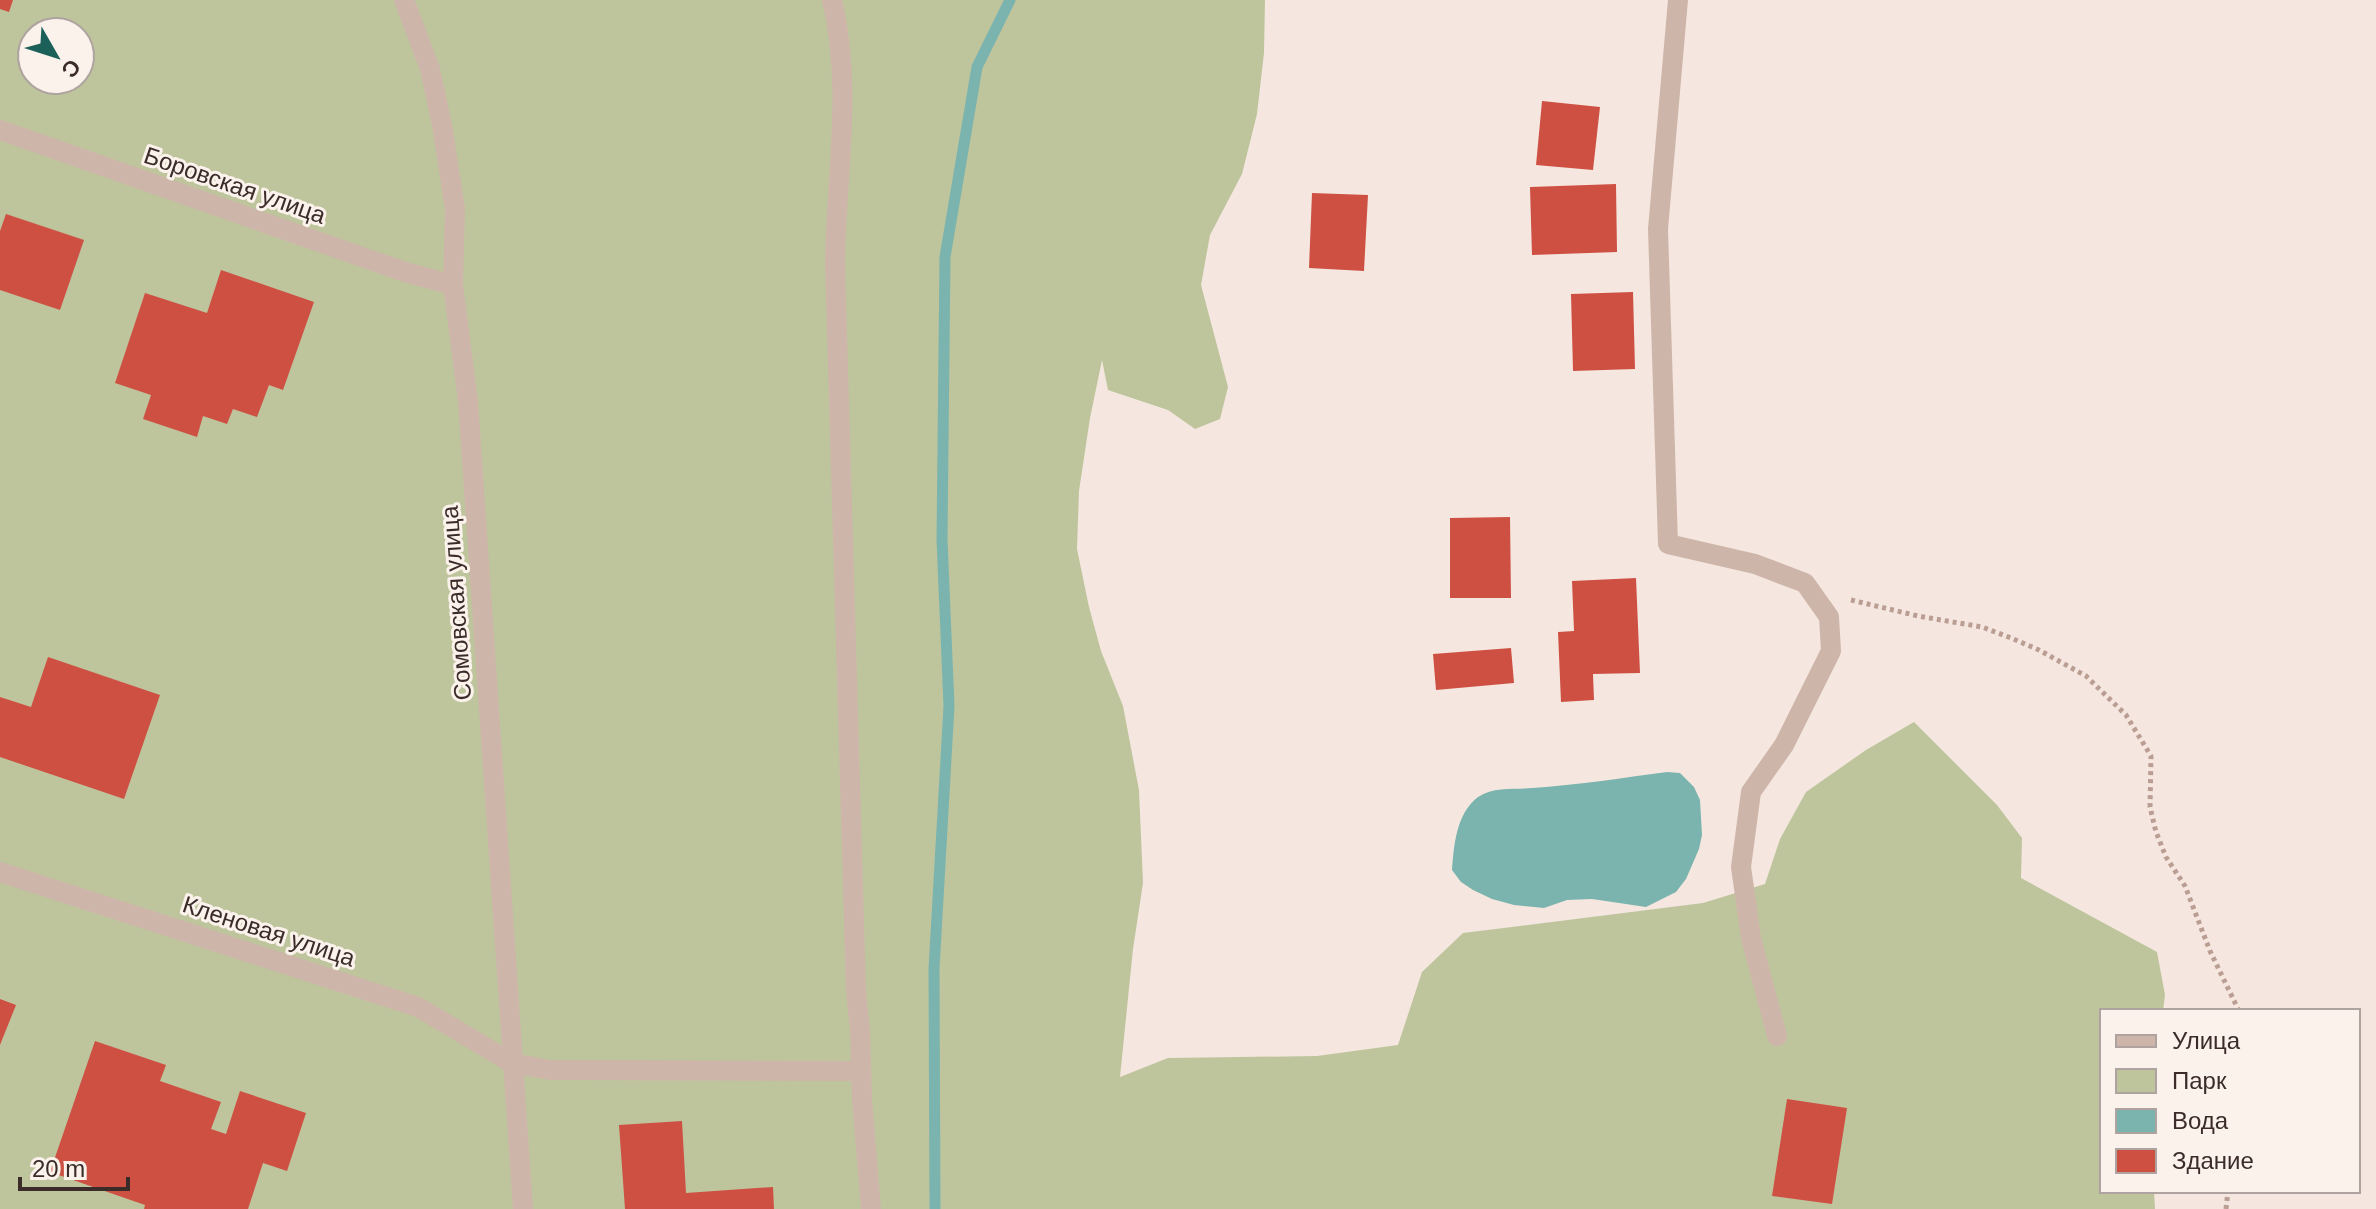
<svg xmlns="http://www.w3.org/2000/svg" width="2376" height="1209" viewBox="0 0 2376 1209" font-family="Helvetica,sans-serif">
	<style>
		.green { fill: #bec59d; fill-rule: evenodd }
		.water { fill: #7bb4ae }
		.lines { fill: none; stroke-linecap: round; stroke-linejoin: round }
		.stream { stroke: #7bb4ae; stroke-width: 11 }
		.building { fill: #ce5043 }
		.path { stroke: #ba9e93; stroke-width: 5; stroke-dasharray: 4 4; stroke-linecap: butt }
		.service { stroke: #ceb5a9; stroke-width: 20 }
		.minor { stroke: #ceb5a9; stroke-width: 20 }
		.labels { text-anchor: middle; dominant-baseline: central; stroke-width: 6; stroke-linejoin: round; paint-order: stroke }
		.street-label { font-size: 24px; fill: #3b2c29; stroke: #fbf2ec }
	</style>
	<rect width="100%" height="100%" fill="#f5e7df"/>
	<path class="green" d="M 0,0 L 1265,0 L 1264,53 L 1257,114 L 1242,174 L 1210,235 L 1201,285 L 1228,387 L 1220,419 L 1195,429 L 1168,410 L 1108,390 L 1102,360 L 1090,418 L 1079,491 L 1077,549 L 1089,607 L 1101,651 L 1123,706 L 1139,790 L 1143,883 L 1133,949 L 1120,1077 L 1168,1058 L 1317,1056 L 1398,1045 L 1422,972 L 1463,933 L 1703,903 L 1765,884 L 1780,839 L 1806,792 L 1866,750 L 1914,722 L 1997,805 L 2022,838 L 2021,878 L 2157,952 L 2165,995 L 2163,1011 L 2102,1011 L 2102,1191 L 2154,1191 L 2155,1209 L 0,1209 ZM 32,32 L 80,32 L 80,80 L 32,80 Z"/>
	<path class="water" d="M 1667,772 L 1680,773 L 1694,787 L 1700,800 L 1702,835 L 1699,849 L 1686,879 L 1676,892 L 1646,907 L 1592,899 L 1567,900 L 1544,908 L 1514,905 L 1492,899 L 1473,890 L 1461,882 L 1452,870 C 1454,845 1456,814 1478,797 C 1494,786 1514,790 1532,788 C 1577,785 1622,778 1667,772 Z"/>
	<g class="lines">
		<path class="stream" d="M 935,1209 L 934,969 L 949,706 L 942,540 L 945,257 L 977,67 L 1010,0"/>
	</g>
	<g class="building">
		<path d="M 0,0 L 13,0 L 9,12 L 0,9 Z"/>
		<path d="M 1542,101 L 1600,107 L 1593,170 L 1536,165 Z"/>
		<path d="M 1616,184 L 1617,252 L 1532,255 L 1530,187 Z"/>
		<path d="M 1312,193 L 1368,195 L 1364,271 L 1309,268 Z"/>
		<path d="M 6,214 L 84,240 L 60,310 L 0,290 L 0,231 Z"/>
		<path d="M 221,270 L 314,302 L 283,390 L 269,385 L 257,417 L 233,409 L 227,424 L 203,416 L 197,437 L 143,419 L 151,395 L 115,383 L 145,293 L 207,313 Z"/>
		<path d="M 1633,292 L 1635,369 L 1573,371 L 1571,294 Z"/>
		<path d="M 1510,517 L 1511,598 L 1450,598 L 1450,518 Z"/>
		<path d="M 1636,578 L 1640,673 L 1593,674 L 1594,700 L 1561,702 L 1558,632 L 1574,631 L 1572,581 Z"/>
		<path d="M 1511,648 L 1514,683 L 1436,690 L 1433,654 Z"/>
		<path d="M 48,657 L 160,695 L 124,799 L 0,757 L 0,697 L 31,707 Z"/>
		<path d="M 0,999 L 16,1005 L 0,1045 Z"/>
		<path d="M 95,1041 L 166,1065 L 160,1081 L 221,1102 L 211,1129 L 226,1134 L 240,1091 L 306,1113 L 287,1171 L 263,1163 L 248,1209 L 144,1209 L 145,1205 L 50,1172 Z"/>
		<path d="M 1787,1099 L 1847,1108 L 1832,1204 L 1772,1196 Z"/>
		<path d="M 682,1121 L 686,1193 L 773,1187 L 774,1209 L 625,1209 L 619,1125 Z"/>
	</g>
	<g class="lines">
		<g class="path">
			<path d="M 1851,600 L 1918,616 L 1982,627 L 2011,638 L 2039,650 L 2086,676 L 2126,715 L 2151,756 L 2150,807 L 2156,832 L 2166,857 L 2185,886 L 2210,951 L 2239,1011"/>
			<path d="M 2226,1209 L 2228,1191"/>
		</g>
		<g class="service">
			<path d="M 1678,0 L 1658,229 L 1668,544 L 1755,564 L 1805,583 L 1829,617 L 1831,651 L 1784,745 L 1751,792 L 1741,867 L 1751,938 L 1777,1036"/>
			<path d="M 512,1063 L 550,1070 L 860,1071"/>
		</g>
		<g class="minor">
			<path d="M 404,0 L 430,69 L 442,125 L 455,209 L 453,285 L 468,401 L 523,1209"/>
			<path d="M 832,0 C 853,88 836,175 835,263 L 856,992 L 860,1029 L 862,1099 L 871,1209"/>
			<path d="M 0,130 L 405,272 L 453,285"/>
			<path d="M 0,872 L 418,1007 L 512,1063"/>
		</g>
	</g>
	<g class="labels">
		<g class="street-label">
			<text transform="translate(235 185) rotate(19)">Боровская улица</text>
			<text transform="translate(456 603) rotate(-94)">Сомовская улица</text>
			<text transform="translate(269 931) rotate(18)">Кленовая улица</text>
		</g>
	</g>
	<rect x="2100" y="1009" width="260" height="184" fill="#fbf2ec" stroke="#aea39e" stroke-width="2"/>
	<rect x="2116" y="1035" width="40" height="12" fill="#ceb5a9" stroke="#aea39e" stroke-width="2"/>
	<text x="2172" y="1049" font-size="24" fill="#3b2c29">Улица</text>
	<rect x="2116" y="1069" width="40" height="24" fill="#bec59d" stroke="#aea39e" stroke-width="2"/>
	<text x="2172" y="1089" font-size="24" fill="#3b2c29">Парк</text>
	<rect x="2116" y="1109" width="40" height="24" fill="#7bb4ae" stroke="#aea39e" stroke-width="2"/>
	<text x="2172" y="1129" font-size="24" fill="#3b2c29">Вода</text>
	<rect x="2116" y="1149" width="40" height="24" fill="#ce5043" stroke="#aea39e" stroke-width="2"/>
	<text x="2172" y="1169" font-size="24" fill="#3b2c29">Здание</text>
	<g transform="translate(56 56) rotate(129)"><circle r="38" fill="#fbf2ec" stroke="#aea39e" stroke-width="2"/>
	<path d="M0-6L14 30L0 20L-14 30Z" fill="#1c605a"/>
	<text y="-12" font-size="22" font-weight="bold" text-anchor="middle" fill="#3b2c29">С</text>
	</g>
	<path d="M20 1177v12h108v-12" fill="none" stroke="#3b2c29" stroke-width="4"/>
	<text x="32" y="1177" font-size="24" fill="#3b2c29" stroke="#fbf2ec" stroke-width="6" paint-order="stroke">20 m</text>
</svg>
